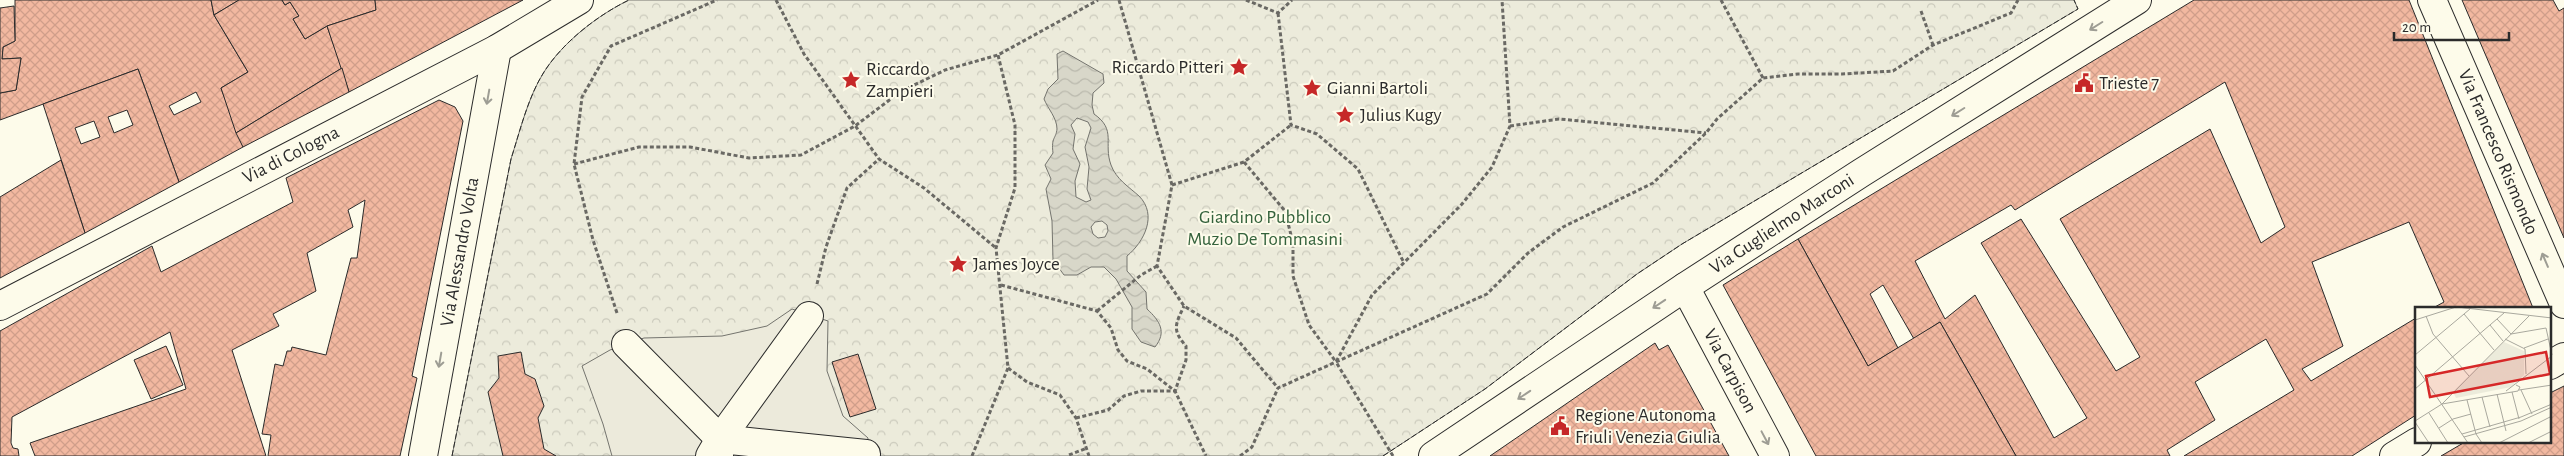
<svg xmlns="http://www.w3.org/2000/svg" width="2564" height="456" viewBox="0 0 2564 456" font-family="'Alegreya Sans',sans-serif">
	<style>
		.park { fill: url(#park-crowns); stroke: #74746e }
		.parking { fill: #eceadb; stroke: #74746e }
		.water { fill: url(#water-waves); stroke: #74746e; fill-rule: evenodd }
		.building { fill: url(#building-cross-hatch); stroke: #2b2b2b; fill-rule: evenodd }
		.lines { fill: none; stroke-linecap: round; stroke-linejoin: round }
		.street-casing { stroke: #2b2b2b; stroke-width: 30 }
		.secondary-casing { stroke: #2b2b2b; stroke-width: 30 }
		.path { stroke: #6a6964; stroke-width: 3; stroke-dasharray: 4 2.5; stroke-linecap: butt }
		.street { stroke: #fdfbea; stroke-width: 28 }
		.secondary { stroke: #fdfbea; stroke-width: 28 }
		.fence { stroke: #2b2b2b; stroke-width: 1; stroke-dasharray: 6 2.5; stroke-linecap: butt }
		.oneway { stroke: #9e9d94 }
		.labels { text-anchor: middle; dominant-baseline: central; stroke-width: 4; stroke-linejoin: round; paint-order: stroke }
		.poi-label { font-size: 19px; fill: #2b2b2b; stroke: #fdfbea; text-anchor: start }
		.street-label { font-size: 19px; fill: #2b2b2b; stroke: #fdfbea }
		.park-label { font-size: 19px; fill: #34623c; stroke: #fdfbea }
		.inset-road { fill: none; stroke: #a9a89e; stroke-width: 1 }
		.view { fill: #d62828; fill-opacity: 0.15; stroke: #d62828; stroke-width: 2.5 }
		.inset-edge { fill: none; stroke: #2b2b2b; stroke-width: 2.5 }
	</style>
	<defs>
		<pattern id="park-crowns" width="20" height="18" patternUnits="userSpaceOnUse" patternTransform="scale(1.25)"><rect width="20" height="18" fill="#ecebdb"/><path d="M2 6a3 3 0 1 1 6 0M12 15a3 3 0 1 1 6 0" fill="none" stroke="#cbcabc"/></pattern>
		<pattern id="water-waves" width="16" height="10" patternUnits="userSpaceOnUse" patternTransform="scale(1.25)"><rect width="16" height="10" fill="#d8d7c9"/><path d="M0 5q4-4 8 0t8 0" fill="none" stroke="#bab9ad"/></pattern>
		<pattern id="building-cross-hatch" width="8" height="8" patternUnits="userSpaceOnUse" patternTransform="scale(1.25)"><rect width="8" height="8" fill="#f2b8a0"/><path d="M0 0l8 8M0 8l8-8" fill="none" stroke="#d09e8a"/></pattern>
	</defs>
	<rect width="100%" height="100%" fill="#fdfbea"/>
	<path class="park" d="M 629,0 L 2074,0 L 2078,9 L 1682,244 L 1637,274 L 1485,389 L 1383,456 L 452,456 L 511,159 C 520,131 528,97 544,72 C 563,42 598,15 629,0 Z"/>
	<path class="parking" d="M 792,309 L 828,321 L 827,371 L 843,416 L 868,438 L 866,456 L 612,456 L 603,424 L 582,366 L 610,350 L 644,338 L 722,336 L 767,326 Z"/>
	<path class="water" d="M 1063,51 L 1103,74 L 1104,83 L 1093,93 L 1092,105 L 1094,114 C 1117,130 1103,143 1111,165 C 1116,179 1129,187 1139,196 C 1158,215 1144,242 1127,256 L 1127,271 L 1146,292 L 1147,309 C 1160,321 1167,332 1155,347 L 1141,342 L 1132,329 L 1132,307 L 1116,279 L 1104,267 L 1091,267 L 1077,275 L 1064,275 L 1053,260 L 1052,221 L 1046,189 L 1051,179 L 1045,165 L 1053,153 C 1051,137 1056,139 1057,129 C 1057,118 1048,109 1044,99 L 1048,89 L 1058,79 L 1057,54 ZM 1077,118 L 1088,122 L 1091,128 L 1085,147 L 1089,167 L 1087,189 L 1091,200 L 1086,202 L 1076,197 L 1075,181 L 1080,164 L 1073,149 L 1075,134 L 1071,125 ZM 1102,221 L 1107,225 L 1108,231 L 1105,237 L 1098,238 L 1093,234 L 1091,227 L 1095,222 Z"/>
	<g class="building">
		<path d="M 15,0 L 211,0 L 214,15 L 248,72 L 221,88 L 243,147 L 179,182 L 138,69 L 0,120 L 0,93 L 16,90 L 21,58 L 2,59 L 3,47 L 15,41 ZM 196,92 L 201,102 L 174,115 L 169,106 Z"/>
		<path d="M 211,0 L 239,0 L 214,15 Z"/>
		<path d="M 239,0 L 282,0 L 285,5 L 290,2 L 299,16 L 293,19 L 305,39 L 327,26 L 342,68 L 236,133 L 221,88 L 248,72 L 214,15 Z"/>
		<path d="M 282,0 L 375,0 L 376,10 L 327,26 L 305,39 L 293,19 L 299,16 L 290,2 L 285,5 Z"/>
		<path d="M 375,0 L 523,0 L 349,92 L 327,26 L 376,10 Z"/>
		<path d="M 2194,0 L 2409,0 L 2533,308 L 2433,308 L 2444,302 L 2409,222 L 2312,262 L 2343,346 L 2302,369 L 2311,381 L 2416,318 L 2416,415 L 2352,456 L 2184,456 L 2294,390 L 2266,339 L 2195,382 L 2215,420 L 2167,450 L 2170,456 L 2016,456 L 1940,322 L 1914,339 L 1883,285 L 1870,294 L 1898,348 L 1868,366 L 1798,239 ZM 2225,82 L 2285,227 L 2261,243 L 2210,129 L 2060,219 L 2140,357 L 2116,371 L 2021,219 L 1981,243 L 2087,418 L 2054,438 L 1975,295 L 1945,319 L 1915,261 L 2011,205 L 2015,210 Z"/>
		<path d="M 2462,0 L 2553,0 L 2559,11 L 2564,8 L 2564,238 Z"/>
		<path d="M 14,6 L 15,41 L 3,47 L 2,59 L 21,58 L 16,90 L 0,93 L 0,8 Z"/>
		<path d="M 342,68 L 349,92 L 243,147 L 236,133 Z"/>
		<path d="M 138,69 L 179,182 L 85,233 L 43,104 ZM 127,110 L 133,125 L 114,133 L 108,117 ZM 94,121 L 100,137 L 81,144 L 75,128 Z"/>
		<path d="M 439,100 L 455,107 L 463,121 L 412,376 L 417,378 L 400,456 L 268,456 L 271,435 L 262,434 L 275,364 L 283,366 L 287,351 L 291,351 L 292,347 L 326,355 L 351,258 L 357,258 L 365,200 L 348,210 L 353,227 L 307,253 L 316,291 L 273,314 L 279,326 L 232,350 L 266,456 L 35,456 L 30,443 L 186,389 L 170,332 L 12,417 L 11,443 L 13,448 L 18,449 L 19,456 L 0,456 L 0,331 L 152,246 L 161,272 L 293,202 L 286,178 Z"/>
		<path d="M 61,160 L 85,233 L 0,278 L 0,197 Z"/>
		<path d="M 1798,239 L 1868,366 L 1940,322 L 2016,456 L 1816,456 L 1723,285 Z"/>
		<path d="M 1655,343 L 1659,350 L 1668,345 L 1729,456 L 1490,456 Z"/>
		<path d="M 166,346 L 183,385 L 151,399 L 134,360 Z"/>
		<path d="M 521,352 L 525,374 L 535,379 L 544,406 L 538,418 L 544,449 L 556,456 L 503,456 L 488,392 L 499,378 L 498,356 Z"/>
		<path d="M 858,354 L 876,409 L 850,417 L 832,362 Z"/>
		<path d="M 2564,386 L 2564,456 L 2441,456 L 2465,442 L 2550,442 L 2550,393 Z"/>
	</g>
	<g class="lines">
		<g class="street-casing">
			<g id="street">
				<path d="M 1685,287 L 1775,456"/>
				<path d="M 626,344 L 720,439 L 719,456"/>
				<path d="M 2550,365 L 2564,357"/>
				<path d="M 720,439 L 866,454"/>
				<path d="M 423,456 L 497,49"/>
				<path d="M 710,456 L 720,439 L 809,316"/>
				<path d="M 1433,456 L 1685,287 L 1861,173 L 2137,0"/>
				<path d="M 2394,456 L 2417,442"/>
			</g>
		</g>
		<g class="secondary-casing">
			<g id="secondary">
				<path d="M 2432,0 L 2564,304"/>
				<path d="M 0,306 L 497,49 L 579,0"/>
			</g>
		</g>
		<g class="path">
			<path d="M 776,0 L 804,54 L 879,159 L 924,188 L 996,248"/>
			<path d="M 1119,0 L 1172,185 L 1157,266 L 1184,306 L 1236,338 L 1278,388"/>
			<path d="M 1246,0 L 1278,13 L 1292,0"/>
			<path d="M 1721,0 L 1763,78"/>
			<path d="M 1921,11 L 1933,45"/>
			<path d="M 1278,13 L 1291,125 L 1317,134 L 1358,169 L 1404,263"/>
			<path d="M 1510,126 L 1559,119 L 1706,133"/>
			<path d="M 1244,162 L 1285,211 L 1293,243 L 1293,276 L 1309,325 L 1336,362"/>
			<path d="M 574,164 L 639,147 L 690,147 L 749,158 L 801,155 L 855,126 L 900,92 L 945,70 L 998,55 L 1098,0"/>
			<path d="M 1172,185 L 1244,162 L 1291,125"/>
			<path d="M 817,284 L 826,247 L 847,188 L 879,159"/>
			<path d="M 1001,285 L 1097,311 L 1111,328 L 1118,350 L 1127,361 L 1147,369 L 1175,391 L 1206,456"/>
			<path d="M 1097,311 L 1141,275 L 1157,266"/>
			<path d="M 617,313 L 593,240 L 574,164 L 582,97 L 611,46 L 717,0"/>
			<path d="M 1008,368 L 1027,382 L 1060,395 L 1076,418 L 1089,456"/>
			<path d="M 1076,418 L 1108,410 L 1124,396 L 1141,391 L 1175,391 L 1186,360 L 1186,346 C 1172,330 1175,325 1184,306"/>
			<path d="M 1069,455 L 1087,448"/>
			<path d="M 972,456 L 1008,368 L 996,248 L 1015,188 L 1015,125 L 998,55"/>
			<path d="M 1240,456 L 1252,447 L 1278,388 L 1487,294 L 1528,253 L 1563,227 L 1653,183 L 1706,133 L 1717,119 L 1763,78 L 1798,74 L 1842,74 L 1893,71 L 1933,45 L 2011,13 L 2018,0"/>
			<path d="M 1393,456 L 1336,362 L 1372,295 L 1462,204 L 1492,167 L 1510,126 L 1502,0"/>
		</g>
		<use href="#street" class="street"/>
		<use href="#secondary" class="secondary"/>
		<g class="fence">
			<path d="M 452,456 L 511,159 C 520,131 528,97 544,72 C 563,42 598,15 629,0"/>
			<path d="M 1383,456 L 1485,389 L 1637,274 L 1682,244 L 2078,9 L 2074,0"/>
		</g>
	</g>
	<defs><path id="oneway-shaft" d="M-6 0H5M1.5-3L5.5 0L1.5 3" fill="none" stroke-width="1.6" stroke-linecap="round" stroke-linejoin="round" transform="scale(1.25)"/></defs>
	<g class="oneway">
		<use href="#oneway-shaft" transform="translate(2096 26) rotate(148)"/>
		<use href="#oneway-shaft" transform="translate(488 97) rotate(100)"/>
		<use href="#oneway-shaft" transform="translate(1958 112) rotate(148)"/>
		<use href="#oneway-shaft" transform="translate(2545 260) rotate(-113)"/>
		<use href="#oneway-shaft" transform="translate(1659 304) rotate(146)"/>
		<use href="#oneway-shaft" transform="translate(440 360) rotate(100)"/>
		<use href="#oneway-shaft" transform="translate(1524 395) rotate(146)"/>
		<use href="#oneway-shaft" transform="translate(1765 438) rotate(62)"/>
	</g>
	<defs>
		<g id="sight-bare" transform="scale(1.5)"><path d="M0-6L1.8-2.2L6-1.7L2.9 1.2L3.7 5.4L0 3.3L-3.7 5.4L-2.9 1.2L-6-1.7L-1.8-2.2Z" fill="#c62828" stroke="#fdfbea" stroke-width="2.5" paint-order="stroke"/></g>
		<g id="civic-bare" transform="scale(1.5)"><path d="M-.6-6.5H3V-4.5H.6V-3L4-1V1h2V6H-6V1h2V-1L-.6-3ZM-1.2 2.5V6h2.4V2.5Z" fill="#c62828" stroke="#fdfbea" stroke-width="2.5" paint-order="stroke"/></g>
	</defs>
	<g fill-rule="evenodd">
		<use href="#sight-bare" x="1239" y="67"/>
		<use href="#sight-bare" x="851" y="80"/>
		<use href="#civic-bare" x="2084" y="83"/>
		<use href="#sight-bare" x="1312" y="88"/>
		<use href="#sight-bare" x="1345" y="115"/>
		<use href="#sight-bare" x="958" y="264"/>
		<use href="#civic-bare" x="1560" y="426"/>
	</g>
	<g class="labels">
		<g class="poi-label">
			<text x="1224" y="67" text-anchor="end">Riccardo Pitteri</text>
			<text x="866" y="69">Riccardo<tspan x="866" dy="22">Zampieri</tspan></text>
			<text x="2099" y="83">Trieste 7</text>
			<text x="1327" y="88">Gianni Bartoli</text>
			<text x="1360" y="115">Julius Kugy</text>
			<text x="973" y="264">James Joyce</text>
			<text x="1575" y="415">Regione Autonoma<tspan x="1575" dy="22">Friuli Venezia Giulia</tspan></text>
		</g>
		<g class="street-label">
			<text transform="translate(2498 152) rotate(67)">Via Francesco Rismondo</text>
			<text transform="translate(291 155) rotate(-27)">Via di Cologna</text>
			<text transform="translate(1782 224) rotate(-33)">Via Guglielmo Marconi</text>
			<text transform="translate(460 252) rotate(-80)">Via Alessandro Volta</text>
			<text transform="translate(1730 371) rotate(62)">Via Carpison</text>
		</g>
		<g class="park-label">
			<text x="1265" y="217">Giardino Pubblico<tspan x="1265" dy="22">Muzio De Tommasini</tspan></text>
		</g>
	</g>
	<g transform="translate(2415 307)">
		<rect width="136" height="136" fill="#fdfbea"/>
		<path d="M 89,35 L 109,44 L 109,68 L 96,80 L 41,91 L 38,85 Z" fill="#ecebdb"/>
		<path class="inset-road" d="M 42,0 L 137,11M 49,7 L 79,43M 11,9 L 18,27 L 54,69M 82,12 L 96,27 L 131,21 L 137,48M 0,13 L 41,0M 75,18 L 88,34M 90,32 L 110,42 L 111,67M 109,41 L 133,32M 0,48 L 55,2M 0,58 L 53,136M 0,82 L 89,6M 104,83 L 137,78M 106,83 L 117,107M 91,84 L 137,49M 97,85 L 104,112M 82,87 L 91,124M 67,90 L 75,120M 52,93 L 61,127 L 67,136M 27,97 L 114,9M 14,106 L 33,136M 0,114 L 27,97 L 103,84 L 105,80 L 101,78M 0,115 L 14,136M 24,121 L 38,112 L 56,107M 47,127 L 106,110 L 137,97M 49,130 L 106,114 L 137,100M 84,136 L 137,109M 113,136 L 137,124"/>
		<path class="view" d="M 131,45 L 135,67 L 15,90 L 11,69 Z"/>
		<rect width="136" height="136" class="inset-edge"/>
	</g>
	<path d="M2394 32v8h115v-8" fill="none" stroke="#2b2b2b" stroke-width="2.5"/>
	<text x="2402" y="32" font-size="15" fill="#2b2b2b" stroke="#fdfbea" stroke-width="4" paint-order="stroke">20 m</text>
</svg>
